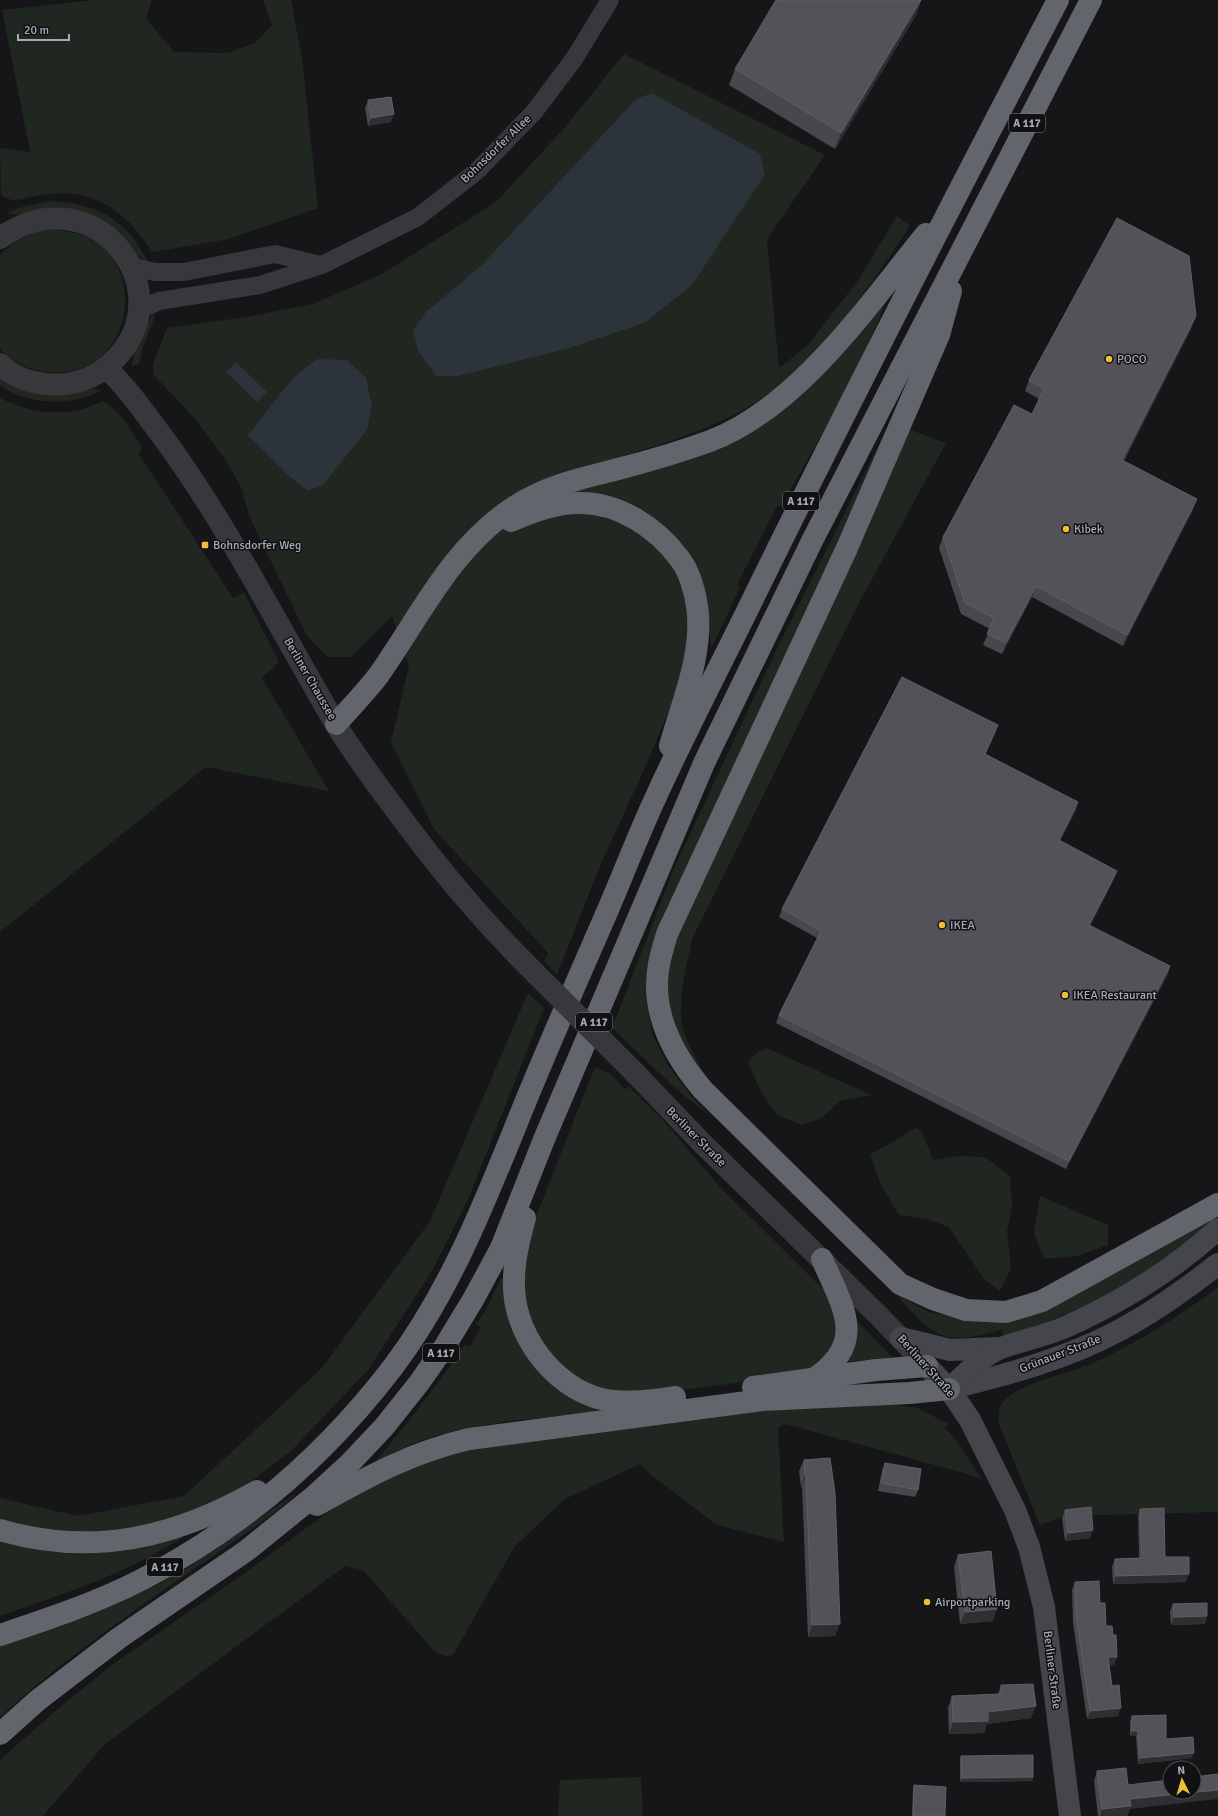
<svg xmlns="http://www.w3.org/2000/svg" width="1218" height="1816" viewBox="0 0 1218 1816" font-family="Signika,sans-serif">
	<style>
		.green { fill: #202721 }
		.water { fill: #2c333b }
		.lines { fill: none; stroke-linecap: round; stroke-linejoin: round }
		.minor { stroke: #37373c; stroke-width: 18 }
		.tertiary { stroke: #37373c; stroke-width: 22 }
		.secondary { stroke: #45464c; stroke-width: 22 }
		.motorway { stroke: #63656d; stroke-width: 22 }
		.tertiary-bridge { stroke: #37373c; stroke-width: 22 }
		.wall { fill: #47474c }
		.shaded-wall { fill: #2f2f32 }
		.building { fill: #525258; stroke: #5f6066 }
		.poi-dot { fill: #ebbf39; stroke: #111012; stroke-width: 1.5 }
		.labels { text-anchor: middle; dominant-baseline: central; stroke-width: 3; stroke-linejoin: round; paint-order: stroke }
		.shield { fill: #111012; stroke: #7b7c86; stroke-width: 1 }
		.shield-label { font-size: 11px; font-weight: bold; fill: #a8abb7 }
		.street-label { font-size: 12px; fill: #a8abb7; stroke: #111012 }
		.poi-label { font-size: 12px; fill: #a8abb7; stroke: #111012; text-anchor: start }
	</style>
	<rect width="100%" height="100%" fill="#161517"/>
	<g class="green">
		<path d="M 94,0 L 152,0 L 146,18 L 174,52 L 228,53 L 255,43 L 272,25 L 263,0 L 291,0 L 302,58 L 318,208 L 229,239 L 152,252 C 129,214 96,188 49,194 C 41,194 18,201 12,200 C 8,199 4,197 1,195 L 0,148 L 30,152 L 2,10 Z"/>
		<path d="M 624,54 L 825,155 L 767,239 L 779,368 L 808,345 L 859,279 L 897,216 L 910,226 C 869,288 826,351 765,396 C 740,415 689,436 658,445 C 614,460 568,469 525,487 L 534,518 L 562,512 L 598,515 L 637,529 L 654,543 L 673,567 L 683,585 L 689,609 L 685,673 L 643,772 L 600,866 L 557,975 L 544,961 L 548,953 L 434,829 L 391,742 L 409,666 L 392,616 L 351,657 L 328,657 L 307,636 L 249,516 L 242,489 L 226,461 L 197,421 L 153,374 L 153,364 L 167,328 L 246,317 L 313,304 L 380,275 L 496,202 L 567,125 Z"/>
		<path d="M 49,201 C 96,203 127,219 148,262 L 137,255 L 129,246 L 43,210 L 19,215 L 6,213 L 18,208 Z"/>
		<path d="M 42,230 C 160,223 144,384 47,372 C 29,370 11,362 0,348 L 0,255 L 16,241 Z"/>
		<path d="M 891,288 C 864,364 821,436 781,506 L 777,506 L 737,585 L 740,588 L 711,649 L 706,601 L 683,549 L 567,494 L 705,452 Z"/>
		<path d="M 154,314 L 154,319 L 143,347 L 139,364 L 132,366 C 133,347 141,328 154,314 Z"/>
		<path d="M 0,375 L 95,389 L 101,391 C 71,406 27,406 0,385 Z"/>
		<path d="M 0,398 C 32,414 70,419 102,401 C 121,411 131,430 142,448 L 139,454 L 233,598 L 244,593 L 279,662 L 262,678 L 329,791 L 206,767 L 0,932 Z"/>
		<path d="M 895,412 L 877,457 L 750,736 L 666,909 L 653,948 L 649,989 L 646,999 L 652,1033 L 667,1064 L 692,1097 L 715,1120 L 676,1089 L 612,1028 L 675,866 L 773,657 Z"/>
		<path d="M 908,429 L 946,443 L 858,605 L 692,939 C 687,964 680,990 681,1016 C 682,1037 698,1063 709,1080 L 695,1067 L 679,1042 L 665,991 L 670,946 L 865,535 Z"/>
		<path d="M 528,993 L 544,1008 L 467,1202 L 432,1271 L 368,1370 L 291,1451 L 240,1490 L 146,1530 L 81,1536 L 0,1524 L 0,1498 L 78,1516 L 184,1496 L 322,1368 L 430,1221 Z"/>
		<path d="M 767,1048 L 871,1095 L 840,1101 L 822,1118 L 802,1125 L 777,1115 L 760,1090 L 748,1062 L 756,1053 Z"/>
		<path d="M 595,1067 L 611,1074 L 625,1089 L 628,1086 L 663,1120 L 720,1187 L 826,1292 L 837,1306 L 839,1337 L 820,1367 L 769,1379 L 640,1395 L 592,1387 L 551,1359 L 532,1329 L 523,1285 L 525,1256 L 535,1219 Z"/>
		<path d="M 915,1128 L 921,1130 L 933,1160 L 959,1156 L 985,1157 L 1010,1176 L 1012,1207 L 1007,1231 L 1011,1268 L 1000,1291 L 984,1279 L 949,1227 L 927,1219 L 899,1215 L 880,1183 L 870,1154 L 888,1145 Z"/>
		<path d="M 1040,1196 L 1108,1225 L 1108,1245 L 1077,1256 L 1044,1259 L 1034,1233 Z"/>
		<path d="M 1208,1220 L 1208,1223 C 1150,1276 1080,1316 1003,1336 L 1001,1330 C 944,1346 934,1339 897,1295 L 929,1312 L 980,1321 Z"/>
		<path d="M 501,1278 L 504,1280 L 507,1307 L 598,1407 L 606,1411 C 551,1418 487,1420 435,1436 C 414,1442 395,1452 376,1461 C 407,1423 437,1386 464,1345 L 470,1346 L 481,1327 L 476,1324 L 485,1312 Z"/>
		<path d="M 1218,1287 L 1218,1518 L 1217,1512 L 1064,1516 L 1040,1525 L 1000,1427 C 998,1418 997,1409 1004,1401 C 1019,1383 1070,1373 1093,1363 C 1138,1342 1179,1317 1218,1287 Z"/>
		<path d="M 857,1321 L 892,1357 L 845,1362 Z"/>
		<path d="M 889,1404 L 918,1408 L 948,1424 L 945,1428 L 958,1442 L 982,1480 L 967,1474 L 786,1424 L 778,1427 L 784,1542 L 717,1525 L 649,1473 L 640,1464 L 565,1499 L 515,1546 L 453,1655 L 445,1656 L 435,1652 L 363,1570 L 345,1566 L 105,1744 L 43,1816 L 0,1816 L 0,1760 L 53,1713 L 112,1665 L 245,1573 L 339,1504 L 383,1478 L 466,1449 L 759,1411 Z"/>
		<path d="M 298,1492 L 277,1511 C 184,1578 85,1639 0,1717 L 0,1646 C 62,1627 123,1605 180,1572 C 221,1548 258,1517 298,1492 Z"/>
		<path d="M 186,1535 C 130,1573 63,1594 0,1616 L 0,1537 Z"/>
		<path d="M 641,1777 L 643,1816 L 558,1816 L 560,1780 Z"/>
	</g>
	<g class="water">
		<path d="M 652,93 L 760,154 L 765,175 L 692,285 L 644,323 L 566,349 L 458,376 L 436,376 L 418,351 L 413,330 L 426,312 L 482,265 L 636,99 Z"/>
		<path d="M 317,359 L 347,360 L 366,378 L 372,406 L 367,430 L 323,485 L 308,491 L 290,477 L 248,435 L 292,379 Z"/>
		<path d="M 236,362 L 267,392 L 257,402 L 226,372 Z"/>
	</g>
	<g class="lines">
		<g class="minor">
			<path d="M 131,266 L 155,272 L 184,272 L 275,254 L 321,265"/>
			<path d="M 138,311 L 159,301 L 260,285 L 322,265 L 418,217 L 477,171 L 534,112 L 574,59 L 610,0"/>
		</g>
		<g class="tertiary">
			<path d="M 0,238 C 94,171 186,292 113,361 C 100,374 83,382 65,384 C 42,386 17,381 0,364"/>
			<path d="M 106,368 C 129,389 146,415 165,440 C 230,529 279,628 335,723 C 353,753 374,781 395,809 C 440,870 482,921 536,974"/>
			<path d="M 636,1074 L 702,1143 L 879,1316 L 927,1366"/>
		</g>
		<g class="secondary">
			<path d="M 901,1338 L 950,1350 L 999,1348"/>
			<path d="M 927,1366 L 949,1389 L 970,1420 L 1015,1510 L 1029,1547 L 1044,1607 L 1070,1816"/>
			<path d="M 952,1388 C 1007,1375 1068,1358 1118,1331 C 1154,1312 1186,1289 1218,1264"/>
			<path d="M 949,1389 C 965,1375 981,1356 1001,1348 C 1023,1340 1046,1336 1068,1326 C 1123,1301 1173,1270 1218,1229"/>
		</g>
		<g class="motorway">
			<path d="M 951,291 L 939,335 L 847,548 L 667,934 C 664,944 661,954 659,964 C 650,1011 673,1055 703,1090 L 900,1284 L 933,1299 L 966,1310 L 1006,1312 L 1042,1301 L 1218,1204"/>
			<path d="M 511,521 C 531,512 559,502 581,503 C 619,503 657,528 679,558 C 689,570 695,591 697,606 C 704,653 682,702 670,746"/>
			<path d="M 336,724 C 350,708 365,693 378,676 C 420,617 451,548 514,507 C 545,486 583,478 618,469 C 649,461 680,452 710,441 C 799,407 867,306 926,234"/>
			<path d="M 525,1218 C 519,1240 513,1263 514,1287 C 515,1339 560,1396 614,1401 C 634,1403 656,1400 675,1397"/>
			<path d="M 812,1380 C 869,1343 843,1308 822,1259"/>
			<path d="M 753,1387 L 876,1370 L 927,1366"/>
			<path d="M 317,1505 C 367,1477 412,1452 469,1439 L 762,1400 L 910,1393 L 949,1389"/>
			<path d="M 0,1530 C 93,1557 174,1538 257,1491"/>
			<path d="M 0,1635 C 48,1619 96,1603 141,1580 C 240,1529 325,1456 393,1367 C 454,1286 489,1191 527,1098 C 553,1035 580,974 607,912 C 623,875 637,838 654,801 C 683,737 716,674 747,611 C 847,406 952,203 1058,0"/>
			<path d="M 0,1734 L 38,1700 L 119,1638 L 246,1551 L 313,1497 L 350,1463 L 384,1427 L 419,1383 L 445,1346 L 474,1298 L 501,1248 L 545,1137 L 705,761 L 813,539 L 1091,0"/>
		</g>
		<path class="tertiary-bridge" d="M 536,974 L 636,1074"/>
	</g>
	<g class="wall">
		<path d="M 921,0 L 916,15 L 835,149 L 729,85 L 735,69 Z"/>
		<path d="M 368,100 L 391,122 L 368,126 L 365,108 Z"/>
		<path d="M 1192,327 L 1124,461 L 1193,510 L 1123,646 L 1032,597 L 1002,654 L 983,645 L 990,629 L 961,614 L 939,548 L 943,537 L 1032,414 L 1039,399 L 1025,391 L 1029,380 Z"/>
		<path d="M 995,733 L 985,754 L 1076,810 L 1060,841 L 1114,879 L 1090,926 L 1170,966 L 1168,974 L 1066,1169 L 776,1023 L 779,1015 L 817,938 L 779,917 L 782,909 Z"/>
		<path d="M 804,1460 L 835,1636 L 808,1637 L 802,1486 L 801,1487 L 799,1471 Z"/>
		<path d="M 885,1463 L 918,1490 L 915,1497 L 878,1491 L 882,1471 Z"/>
		<path d="M 1140,1509 L 1165,1557 L 1186,1582 L 1113,1584 L 1112,1567 L 1115,1559 L 1139,1558 L 1138,1517 Z"/>
		<path d="M 1065,1510 L 1090,1538 L 1065,1541 L 1062,1518 Z"/>
		<path d="M 958,1555 L 993,1621 L 960,1624 L 954,1567 Z"/>
		<path d="M 1075,1582 L 1100,1603 L 1106,1626 L 1113,1635 L 1114,1665 L 1109,1665 L 1112,1686 L 1118,1716 L 1087,1719 L 1073,1623 L 1072,1590 Z"/>
		<path d="M 1173,1604 L 1207,1616 L 1205,1624 L 1171,1625 L 1170,1611 Z"/>
		<path d="M 1001,1685 L 1031,1718 L 987,1724 L 984,1733 L 949,1734 L 948,1708 L 952,1696 L 998,1694 Z"/>
		<path d="M 1132,1716 L 1166,1739 L 1192,1758 L 1138,1764 L 1136,1736 L 1130,1736 L 1130,1722 Z"/>
		<path d="M 961,1756 L 1033,1777 L 1032,1781 L 960,1782 L 960,1760 Z"/>
		<path d="M 1097,1771 L 1130,1809 L 1127,1816 L 1098,1816 L 1094,1781 Z"/>
		<path d="M 914,1785 L 945,1816 L 912,1816 L 913,1789 Z"/>
	</g>
	<g class="shaded-wall">
		<path d="M 921,0 L 916,15 L 835,149 L 841,133 Z"/>
		<path d="M 394,114 L 391,122 L 368,126 L 371,118 Z"/>
		<path d="M 1196,316 L 1192,327 L 1118,471 L 1122,460 Z"/>
		<path d="M 1197,499 L 1193,510 L 1123,646 L 1127,635 Z"/>
		<path d="M 1036,586 L 1032,597 L 1002,654 L 1006,643 Z"/>
		<path d="M 998,725 L 995,733 L 982,762 L 985,754 Z"/>
		<path d="M 1078,802 L 1076,810 L 1056,848 L 1059,840 Z"/>
		<path d="M 1117,871 L 1114,879 L 1086,933 L 1089,925 Z"/>
		<path d="M 1170,966 L 1168,974 L 1066,1169 L 1069,1161 Z"/>
		<path d="M 805,1475 L 806,1475 L 802,1486 L 801,1487 Z"/>
		<path d="M 1093,1530 L 1090,1538 L 1065,1541 L 1068,1533 Z"/>
		<path d="M 1189,1574 L 1186,1582 L 1113,1584 L 1116,1576 Z"/>
		<path d="M 997,1609 L 993,1621 L 960,1624 L 965,1612 Z"/>
		<path d="M 1207,1616 L 1205,1624 L 1171,1625 L 1174,1617 Z"/>
		<path d="M 840,1624 L 835,1636 L 808,1637 L 812,1625 Z"/>
		<path d="M 1108,1657 L 1117,1657 L 1114,1665 L 1105,1665 Z"/>
		<path d="M 1036,1706 L 1031,1718 L 987,1724 L 984,1733 L 949,1734 L 953,1722 L 988,1712 Z"/>
		<path d="M 1121,1708 L 1118,1716 L 1087,1719 L 1090,1711 Z"/>
		<path d="M 1132,1731 L 1138,1731 L 1136,1736 L 1130,1736 Z"/>
		<path d="M 1194,1753 L 1192,1758 L 1138,1764 L 1140,1758 Z"/>
		<path d="M 1033,1777 L 1032,1781 L 960,1782 L 962,1778 Z"/>
		<path d="M 1218,1790 L 1218,1799 L 1130,1809 L 1127,1816 L 1100,1816 L 1102,1809 L 1130,1799 Z"/>
	</g>
	<g class="building">
		<path d="M 776,0 L 921,0 L 841,133 L 735,69 Z"/>
		<path d="M 391,97 L 394,114 L 371,118 L 368,100 Z"/>
		<path d="M 1117,218 L 1189,256 L 1196,316 L 1122,460 L 1197,499 L 1127,635 L 1036,586 L 1006,643 L 987,634 L 994,618 L 965,603 L 943,537 L 1014,405 L 1032,414 L 1044,389 L 1029,380 Z"/>
		<path d="M 902,677 L 998,725 L 985,754 L 1078,802 L 1059,840 L 1117,871 L 1089,925 L 1170,966 L 1069,1161 L 779,1015 L 821,931 L 782,909 Z"/>
		<path d="M 830,1458 L 835,1493 L 840,1624 L 812,1625 L 806,1475 L 805,1475 L 804,1460 Z"/>
		<path d="M 885,1463 L 921,1469 L 918,1490 L 881,1483 Z"/>
		<path d="M 1091,1507 L 1093,1530 L 1068,1533 L 1065,1510 Z"/>
		<path d="M 1164,1508 L 1165,1557 L 1189,1557 L 1189,1574 L 1116,1576 L 1115,1559 L 1142,1558 L 1140,1509 Z"/>
		<path d="M 991,1551 L 997,1609 L 965,1612 L 958,1555 Z"/>
		<path d="M 1099,1581 L 1100,1603 L 1105,1603 L 1106,1626 L 1112,1626 L 1113,1635 L 1116,1635 L 1117,1657 L 1108,1657 L 1112,1686 L 1119,1685 L 1121,1708 L 1090,1711 L 1076,1615 L 1075,1582 Z"/>
		<path d="M 1207,1603 L 1207,1616 L 1174,1617 L 1173,1604 Z"/>
		<path d="M 1033,1684 L 1036,1706 L 988,1712 L 988,1721 L 953,1722 L 952,1696 L 1001,1694 L 1001,1685 Z"/>
		<path d="M 1166,1715 L 1166,1739 L 1193,1737 L 1194,1753 L 1140,1758 L 1138,1731 L 1132,1731 L 1132,1716 Z"/>
		<path d="M 1033,1755 L 1033,1777 L 962,1778 L 961,1756 Z"/>
		<path d="M 1126,1768 L 1128,1785 L 1170,1780 L 1170,1792 L 1194,1792 L 1194,1777 L 1218,1774 L 1218,1790 L 1130,1799 L 1131,1806 L 1102,1809 L 1097,1771 Z"/>
		<path d="M 914,1785 L 946,1787 L 945,1816 L 913,1816 Z"/>
	</g>
	<g class="poi-dot">
		<circle cx="1109" cy="359" r="4"/>
		<circle cx="1066" cy="529" r="4"/>
		<rect x="201" y="541" width="8" height="8" rx="2"/>
		<circle cx="942" cy="925" r="4"/>
		<circle cx="1065" cy="995" r="4"/>
		<circle cx="927" cy="1602" r="4"/>
	</g>
	<g class="labels">
		<g class="shield">
			<rect x="1009" y="114" width="36" height="18" rx="3"/>
			<rect x="783" y="492" width="36" height="18" rx="3"/>
			<rect x="576" y="1013" width="36" height="18" rx="3"/>
			<rect x="423" y="1344" width="36" height="18" rx="3"/>
			<rect x="147" y="1558" width="36" height="18" rx="3"/>
		</g>
		<g class="shield-label">
			<text x="1027" y="123">A 117</text>
			<text x="801" y="501">A 117</text>
			<text x="594" y="1022">A 117</text>
			<text x="441" y="1353">A 117</text>
			<text x="165" y="1567">A 117</text>
		</g>
		<g class="street-label">
			<text transform="translate(496 149) rotate(-44)">Bohnsdorfer Allee</text>
			<text transform="translate(310 679) rotate(60)">Berliner Chaussee</text>
			<text transform="translate(696 1137) rotate(45)">Berliner Straße</text>
			<text transform="translate(1060 1354) rotate(-21)">Grünauer Straße</text>
			<text transform="translate(926 1366) rotate(48)">Berliner Straße</text>
			<text transform="translate(1052 1670) rotate(83)">Berliner Straße</text>
		</g>
		<g class="poi-label">
			<text x="1117" y="359">POCO</text>
			<text x="1074" y="529">Kibek</text>
			<text x="213" y="545">Bohnsdorfer Weg</text>
			<text x="950" y="925">IKEA</text>
			<text x="1073" y="995">IKEA Restaurant</text>
			<text x="935" y="1602">Airportparking</text>
		</g>
	</g>
	<g transform="translate(1182 1780) rotate(355)"><circle r="19" fill="#111012" stroke="#4d4e54"/>
	<path d="M0-3L7 15L0 10L-7 15Z" fill="#ebbf39"/>
	<text y="-6" font-size="11" font-weight="bold" text-anchor="middle" fill="#a8abb7">N</text>
	</g>
	<path d="M18 34v6h51v-6" fill="none" stroke="#a8abb7" stroke-width="2"/>
	<text x="24" y="34" font-size="12" fill="#a8abb7" stroke="#111012" stroke-width="3" paint-order="stroke">20 m</text>
</svg>
